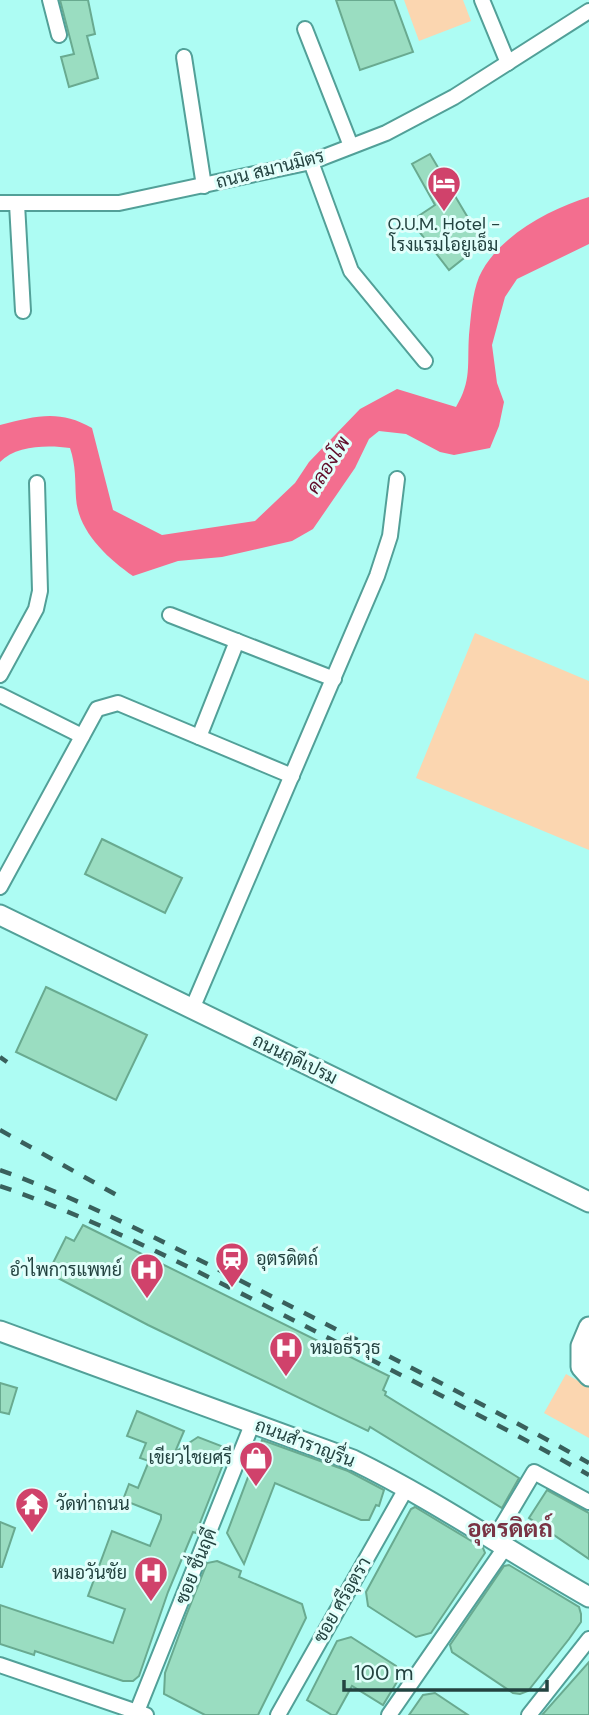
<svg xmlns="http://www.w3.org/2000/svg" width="589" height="1715" viewBox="0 0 589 1715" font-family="'DM Sans',Sarabun,sans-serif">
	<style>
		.green { fill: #fbd6b0 }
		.water { fill: #f36e8f }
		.building { fill: #9addc1; stroke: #69aa90; stroke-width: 2 }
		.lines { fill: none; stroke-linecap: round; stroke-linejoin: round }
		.street-casing { stroke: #52a098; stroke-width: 18 }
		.secondary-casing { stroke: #52a098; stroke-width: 23 }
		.street { stroke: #fff; stroke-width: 14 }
		.secondary { stroke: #fff; stroke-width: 19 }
		.rail { stroke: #39605c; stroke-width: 4.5; stroke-dasharray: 12 12; stroke-linecap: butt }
		.labels { text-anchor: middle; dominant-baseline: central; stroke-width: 6; stroke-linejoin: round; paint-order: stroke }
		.street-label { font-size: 18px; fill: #234340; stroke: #e1fffb }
		.poi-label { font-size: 18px; fill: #234340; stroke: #e1fffb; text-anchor: start }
		.water-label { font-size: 19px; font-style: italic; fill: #600c29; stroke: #e1fffb }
		.district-label { font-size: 24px; font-weight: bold; fill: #793344; stroke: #e1fffb }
	</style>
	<rect width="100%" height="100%" fill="#adfcf3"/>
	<g class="green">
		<path d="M 404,0 L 463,0 L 471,21 L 419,41 Z"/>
		<path d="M 475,633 L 589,681 L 589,850 L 416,778 Z"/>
		<path d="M 566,1374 L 589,1387 L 589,1438 L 544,1413 Z"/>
	</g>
	<path class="water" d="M 589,197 L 589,244 L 517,279 L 505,297 L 492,345 L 497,383 L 504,402 L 499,426 L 490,448 L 454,455 L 440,452 L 406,434 L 379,431 L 369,439 L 355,468 L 313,529 L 292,541 L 222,557 L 178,561 L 133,576 C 107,558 78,531 76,498 C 75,480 76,466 70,448 C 49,445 16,445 0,462 L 0,425 C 36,416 59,409 92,428 L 113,510 L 162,535 L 255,521 L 295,483 L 309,462 L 360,409 L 397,389 L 456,407 C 472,380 467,365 469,335 C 471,317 472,294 479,277 C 497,237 549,209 589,197 Z"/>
	<g class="building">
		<path d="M 60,0 L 88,0 L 95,34 L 87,36 L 98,78 L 69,87 L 61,57 L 74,54 Z"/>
		<path d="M 336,0 L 394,0 L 413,52 L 360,70 Z"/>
		<path d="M 430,154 L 483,243 L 449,270 L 411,221 L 435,205 L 412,164 Z"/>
		<path d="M 102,839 L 182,878 L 165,913 L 85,874 Z"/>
		<path d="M 46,987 L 147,1035 L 116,1100 L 16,1052 Z"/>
		<path d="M 83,1225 L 389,1376 L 383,1390 L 386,1392 L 385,1395 L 519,1478 L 502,1508 L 370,1427 L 368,1431 L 148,1325 L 54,1276 L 51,1267 L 66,1237 L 74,1241 Z"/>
		<path d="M 0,1383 L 17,1388 L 9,1414 L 0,1412 Z"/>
		<path d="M 137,1411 L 184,1431 L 175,1452 L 198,1437 L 229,1449 L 196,1533 L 193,1532 L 168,1592 L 139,1676 L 133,1681 L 123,1681 L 35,1651 L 34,1655 L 0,1644 L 0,1605 L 113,1643 L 125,1609 L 88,1596 L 112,1531 L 150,1546 L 161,1519 L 161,1515 L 123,1500 L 129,1484 L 138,1488 L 149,1461 L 140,1458 L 146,1443 L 127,1436 Z"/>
		<path d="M 262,1440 L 348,1471 L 384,1490 L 379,1506 L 376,1505 L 369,1520 L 361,1520 L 275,1483 L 244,1564 L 227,1533 Z"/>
		<path d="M 547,1490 L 589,1513 L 589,1559 L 529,1518 Z"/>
		<path d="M 415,1507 L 483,1548 L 485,1553 L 431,1633 L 416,1637 L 368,1606 L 366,1592 L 411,1509 Z"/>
		<path d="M 0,1522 L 15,1528 L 2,1567 L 0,1567 Z"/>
		<path d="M 217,1561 L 241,1571 L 239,1577 L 302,1604 L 306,1618 L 258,1715 L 205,1715 L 164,1694 L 165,1673 L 186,1616 L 207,1563 Z"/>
		<path d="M 509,1565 L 579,1607 L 581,1614 L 581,1622 L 569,1639 L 528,1691 L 520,1694 L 513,1693 L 452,1652 L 450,1645 L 504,1566 Z"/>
		<path d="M 351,1637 L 396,1666 L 400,1677 L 383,1705 L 352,1686 L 336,1715 L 332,1715 L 307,1700 L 337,1641 Z"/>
		<path d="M 589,1662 L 589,1715 L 542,1715 Z"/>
		<path d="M 435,1693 L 468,1715 L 409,1715 L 423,1695 Z"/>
	</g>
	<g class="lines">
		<g class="street-casing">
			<g id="street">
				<path d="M 50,0 L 59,35"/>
				<path d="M 482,0 L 508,63"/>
				<path d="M 305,29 L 351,146"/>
				<path d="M 184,57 L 204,186"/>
				<path d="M 311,162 L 351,271 L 425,361"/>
				<path d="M 0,203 L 119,203 L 311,162 L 386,133 L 454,97 L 589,11"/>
				<path d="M 17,204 L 23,311"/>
				<path d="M 170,615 L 334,679"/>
				<path d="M 0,675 L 36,609 L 40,591 L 37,483"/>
				<path d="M 0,695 L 82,736"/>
				<path d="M 199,737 L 237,641"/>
				<path d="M 0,887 L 97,709 L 118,703 L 292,776"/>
				<path d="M 192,1009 L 377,576 L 390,536 L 397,479"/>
				<path d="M 493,1541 L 534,1472 L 589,1502"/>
				<path d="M 0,1665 L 146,1715"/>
				<path d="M 138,1709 L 253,1422"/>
				<path d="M 278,1715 L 407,1487"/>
				<path d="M 389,1715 L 504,1549"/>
				<path d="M 529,1715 L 589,1639"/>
			</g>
		</g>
		<g class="secondary-casing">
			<g id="secondary">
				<path d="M 0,915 L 589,1202"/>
				<path d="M 589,1327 L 581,1346 L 581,1367 L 589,1376"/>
				<path d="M 0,1331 L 353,1460 C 435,1500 510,1552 589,1597"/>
			</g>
		</g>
		<use href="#street" class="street"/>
		<use href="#secondary" class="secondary"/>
		<g class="rail">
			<path d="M 0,1057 L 7,1062"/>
			<path d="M 0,1130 L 122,1198"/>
			<path d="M 0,1170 C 88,1202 171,1246 255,1288 C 367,1345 479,1401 589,1463"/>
			<path d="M 0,1186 C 104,1222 205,1275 303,1325 C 399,1374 495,1422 589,1475"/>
		</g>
	</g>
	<defs>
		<g id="hotel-pin" transform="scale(1.75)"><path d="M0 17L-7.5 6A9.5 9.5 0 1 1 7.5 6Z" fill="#d0426b" stroke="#e1fffb"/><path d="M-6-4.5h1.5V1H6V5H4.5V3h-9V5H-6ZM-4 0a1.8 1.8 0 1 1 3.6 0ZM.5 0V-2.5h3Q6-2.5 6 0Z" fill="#fff"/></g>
		<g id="station-pin" transform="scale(1.75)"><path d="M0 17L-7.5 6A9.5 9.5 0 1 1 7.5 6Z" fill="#d0426b" stroke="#e1fffb"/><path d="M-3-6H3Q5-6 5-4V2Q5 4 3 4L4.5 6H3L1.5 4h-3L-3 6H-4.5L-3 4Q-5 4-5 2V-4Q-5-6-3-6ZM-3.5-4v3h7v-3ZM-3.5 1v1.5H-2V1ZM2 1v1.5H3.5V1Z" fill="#fff"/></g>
		<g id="hospital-pin" transform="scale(1.75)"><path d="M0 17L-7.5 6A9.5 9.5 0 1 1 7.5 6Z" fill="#d0426b" stroke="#e1fffb"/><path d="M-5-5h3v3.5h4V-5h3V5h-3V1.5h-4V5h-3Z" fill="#fff"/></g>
		<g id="shop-pin" transform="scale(1.75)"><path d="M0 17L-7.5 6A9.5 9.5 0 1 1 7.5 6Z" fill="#d0426b" stroke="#e1fffb"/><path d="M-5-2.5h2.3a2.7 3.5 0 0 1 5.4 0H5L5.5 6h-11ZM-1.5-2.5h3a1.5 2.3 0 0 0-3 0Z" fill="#fff"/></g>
		<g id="temple-pin" transform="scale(1.75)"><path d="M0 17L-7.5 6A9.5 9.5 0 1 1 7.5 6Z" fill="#d0426b" stroke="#e1fffb"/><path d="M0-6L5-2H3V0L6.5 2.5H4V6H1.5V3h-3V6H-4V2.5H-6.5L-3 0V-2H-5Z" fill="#fff"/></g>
	</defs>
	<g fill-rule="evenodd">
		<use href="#hotel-pin" x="444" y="183"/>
		<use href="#station-pin" x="232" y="1259"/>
		<use href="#hospital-pin" x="147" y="1270"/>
		<use href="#hospital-pin" x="286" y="1348"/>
		<use href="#shop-pin" x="256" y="1458"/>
		<use href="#temple-pin" x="32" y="1504"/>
		<use href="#hospital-pin" x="151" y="1573"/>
	</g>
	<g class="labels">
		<g class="street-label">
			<text transform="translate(270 169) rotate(-14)">ถนน สมานมิตร</text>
			<text transform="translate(295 1059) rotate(26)">ถนนฤดีเปรม</text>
			<text transform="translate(305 1443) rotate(21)">ถนนสำราญรื่น</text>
			<text transform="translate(196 1566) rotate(-68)">ซอย ชื่นฤดี</text>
			<text transform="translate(342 1600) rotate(-60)">ซอย ศรีอุตรา</text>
		</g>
		<g class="poi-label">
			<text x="444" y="224" text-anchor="middle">O.U.M. Hotel -<tspan x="444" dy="21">โรงแรมโอยูเอ็ม</tspan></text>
			<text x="256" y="1259">อุตรดิตถ์</text>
			<text x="122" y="1270" text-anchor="end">อำไพการแพทย์</text>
			<text x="310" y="1348">หมอธีรวุธ</text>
			<text x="232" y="1458" text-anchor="end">เขียวไชยศรี</text>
			<text x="56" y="1504">วัดท่าถนน</text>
			<text x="127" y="1573" text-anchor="end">หมอวันชัย</text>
		</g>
		<g class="water-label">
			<text transform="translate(328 465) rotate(-58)">คลองโพ</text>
		</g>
		<g class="district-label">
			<text x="510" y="1528">อุตรดิตถ์</text>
		</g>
	</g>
	<path d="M344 1680v10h203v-10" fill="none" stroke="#234340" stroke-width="3.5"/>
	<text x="354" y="1680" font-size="21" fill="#234340" stroke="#e1fffb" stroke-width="5" paint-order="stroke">100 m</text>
</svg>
